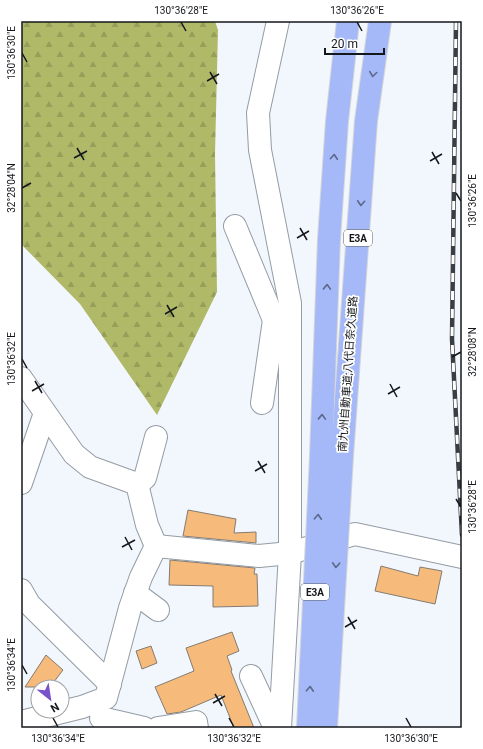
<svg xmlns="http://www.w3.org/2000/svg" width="483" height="749" viewBox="0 0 483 749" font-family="Roboto,'Noto Sans JP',sans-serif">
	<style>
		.forest { fill: url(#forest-firs) }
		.building { fill: #f6ba7a; stroke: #847b73 }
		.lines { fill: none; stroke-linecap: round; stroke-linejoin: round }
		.street-casing { stroke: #949ca5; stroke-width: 24 }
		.highway-casing { stroke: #d5d5d6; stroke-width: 24 }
		.street { stroke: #fff; stroke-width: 22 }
		.highway { stroke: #a5b8f7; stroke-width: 22 }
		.rail-casing { stroke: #3a3e42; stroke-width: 4.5 }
		.rail { stroke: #fff; stroke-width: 3; stroke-dasharray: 9; stroke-linecap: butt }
		.highway-bridge-casing { stroke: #d5d5d6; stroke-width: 24; stroke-linecap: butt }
		.highway-bridge { stroke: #a5b8f7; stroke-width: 22 }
		.oneway { stroke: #5c6889 }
		.ticks { fill: none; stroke: #14171b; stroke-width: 1.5 }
		.labels { text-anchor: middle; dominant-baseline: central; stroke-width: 3.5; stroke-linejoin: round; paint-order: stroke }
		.shield { fill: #fff; stroke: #5a5d5f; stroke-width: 1 }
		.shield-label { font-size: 10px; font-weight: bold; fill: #14171b }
		.street-label { font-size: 11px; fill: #14171b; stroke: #fff }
		.neatline { fill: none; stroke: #14171b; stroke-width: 1.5 }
		.ticks-label { font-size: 10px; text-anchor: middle; fill: #14171b }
	</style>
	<defs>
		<pattern id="forest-firs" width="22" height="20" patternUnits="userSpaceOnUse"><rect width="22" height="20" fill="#b0b968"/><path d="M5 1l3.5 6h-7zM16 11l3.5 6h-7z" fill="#969e5a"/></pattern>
	</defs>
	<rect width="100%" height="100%" fill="#f2f7fd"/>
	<path class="forest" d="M 21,21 L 215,21 L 218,30 L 215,154 L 217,292 L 157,415 L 80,304 L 21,244 Z"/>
	<g class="building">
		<path d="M 188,510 L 236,519 L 234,533 L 256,532 L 256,543 L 183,536 Z"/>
		<path d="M 170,560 L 255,568 L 254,574 L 257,574 L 258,606 L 213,607 L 213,586 L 169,585 Z"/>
		<path d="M 381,566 L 418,576 L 420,567 L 442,571 L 435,604 L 375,591 Z"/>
		<path d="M 232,632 L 239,651 L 227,656 L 232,670 L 231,671 L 254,728 L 234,728 L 221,695 L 181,712 L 167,714 L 155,687 L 194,671 L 186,648 Z"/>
		<path d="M 151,646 L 157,663 L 142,669 L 136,651 Z"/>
		<path d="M 46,655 L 63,670 L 50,687 L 25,687 Z"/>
	</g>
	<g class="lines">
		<g class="street-casing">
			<g id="street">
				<path d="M 278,21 L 258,113 L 260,150 L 290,303 L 290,553 L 280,728"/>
				<path d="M 235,226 L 274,320"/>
				<path d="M 21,378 L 74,454 L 90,467 L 137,484 L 147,525 L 156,546"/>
				<path d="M 262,403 L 274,320 L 290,329"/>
				<path d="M 21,483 L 45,413"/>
				<path d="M 137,484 L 145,478 L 156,437"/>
				<path d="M 156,546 L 259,556 L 290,553 L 355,534 L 462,557"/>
				<path d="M 21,590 L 29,604 L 110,684"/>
				<path d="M 135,593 L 158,610"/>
				<path d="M 251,676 L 275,728"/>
				<path d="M 101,718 L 144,728"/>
				<path d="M 21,722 L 82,707 L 106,698 L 130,608 L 141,577 L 156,546"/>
				<path d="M 158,728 L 196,722 L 197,728"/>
			</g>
		</g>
		<g class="highway-casing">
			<g id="highway">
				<path d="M 321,456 L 329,239 L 337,121 L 348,21"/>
				<path d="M 342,456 L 366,121 L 380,21"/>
			</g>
		</g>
		<use href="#street" class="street"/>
		<use href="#highway" class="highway"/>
		<g class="rail-casing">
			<path id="rail" d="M 456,21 L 452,339 L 462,535"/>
		</g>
		<use href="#rail" class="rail"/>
		<g class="highway-bridge-casing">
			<g id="highway-bridge">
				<path d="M 308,728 L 321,456"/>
				<path d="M 326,728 L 342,456"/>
			</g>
		</g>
		<use href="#highway-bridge" class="highway-bridge"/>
	</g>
	<defs><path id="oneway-chevron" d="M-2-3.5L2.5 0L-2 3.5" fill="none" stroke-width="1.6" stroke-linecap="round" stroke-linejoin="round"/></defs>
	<g class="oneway">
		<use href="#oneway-chevron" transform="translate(373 74) rotate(98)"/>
		<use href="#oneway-chevron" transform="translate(334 157) rotate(-86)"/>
		<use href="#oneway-chevron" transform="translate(361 203) rotate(94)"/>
		<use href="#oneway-chevron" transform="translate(327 287) rotate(-88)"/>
		<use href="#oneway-chevron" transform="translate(322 417) rotate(-88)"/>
		<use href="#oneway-chevron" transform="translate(318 517) rotate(-87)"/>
		<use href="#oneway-chevron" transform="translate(336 565) rotate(93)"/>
		<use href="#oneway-chevron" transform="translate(310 689) rotate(-87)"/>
	</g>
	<path class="ticks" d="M 181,22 L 186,31M 357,22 L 362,31M 22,53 L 27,62M 210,72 L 217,84M 207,81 L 219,74M 77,148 L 84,160M 432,152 L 439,164M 74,158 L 87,151M 430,161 L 442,154M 22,188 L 31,183M 456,193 L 461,201M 300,228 L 307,240M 297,238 L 309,231M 167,305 L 174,317M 165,314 L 177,307M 452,357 L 461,352M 22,359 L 27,368M 35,381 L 42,393M 390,384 L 397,397M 32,391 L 44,384M 388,394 L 400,387M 258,461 L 265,473M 255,471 L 267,464M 456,499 L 461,507M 125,537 L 132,550M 122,547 L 135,540M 348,617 L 355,629M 345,627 L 357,620M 22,665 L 27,674M 215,694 L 222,706M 213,703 L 225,696M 53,718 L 58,727M 229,718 L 234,727M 406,718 L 411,727"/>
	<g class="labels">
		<g class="shield">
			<rect x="344" y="230" width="28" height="16" rx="3"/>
			<rect x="301" y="584" width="28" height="16" rx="3"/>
		</g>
		<g class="shield-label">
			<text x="358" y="238">E3A</text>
			<text x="315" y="592">E3A</text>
		</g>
		<g class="street-label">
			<text transform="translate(348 374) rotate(-86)">南九州自動車道;八代日奈久道路</text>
		</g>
	</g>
	<rect width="483" height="749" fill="none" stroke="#ffffff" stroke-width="44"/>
	<g transform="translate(50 699) rotate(150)"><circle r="19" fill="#ffffff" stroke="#a1a2a4"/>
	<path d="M0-3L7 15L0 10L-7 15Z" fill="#7952cb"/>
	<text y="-6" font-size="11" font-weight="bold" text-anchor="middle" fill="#14171b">N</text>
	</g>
	<path d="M325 48v6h59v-6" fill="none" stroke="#14171b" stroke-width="2"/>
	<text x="331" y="48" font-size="12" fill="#14171b" stroke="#ffffff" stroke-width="3" paint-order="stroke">20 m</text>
	<rect x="22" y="22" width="439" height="705" class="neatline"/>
	<g class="ticks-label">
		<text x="181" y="14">130°36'28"E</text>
		<text x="357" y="14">130°36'26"E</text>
		<text transform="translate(11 53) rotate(-90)" y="4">130°36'30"E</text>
		<text transform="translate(11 188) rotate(-90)" y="4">32°28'04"N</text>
		<text transform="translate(472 201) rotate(-90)" y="4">130°36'26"E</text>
		<text transform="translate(472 352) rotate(-90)" y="4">32°28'08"N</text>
		<text transform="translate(11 359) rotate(-90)" y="4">130°36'32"E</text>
		<text transform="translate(472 507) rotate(-90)" y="4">130°36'28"E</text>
		<text transform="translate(11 665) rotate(-90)" y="4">130°36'34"E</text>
		<text x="58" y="742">130°36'34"E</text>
		<text x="234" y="742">130°36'32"E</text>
		<text x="411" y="742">130°36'30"E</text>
	</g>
</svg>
